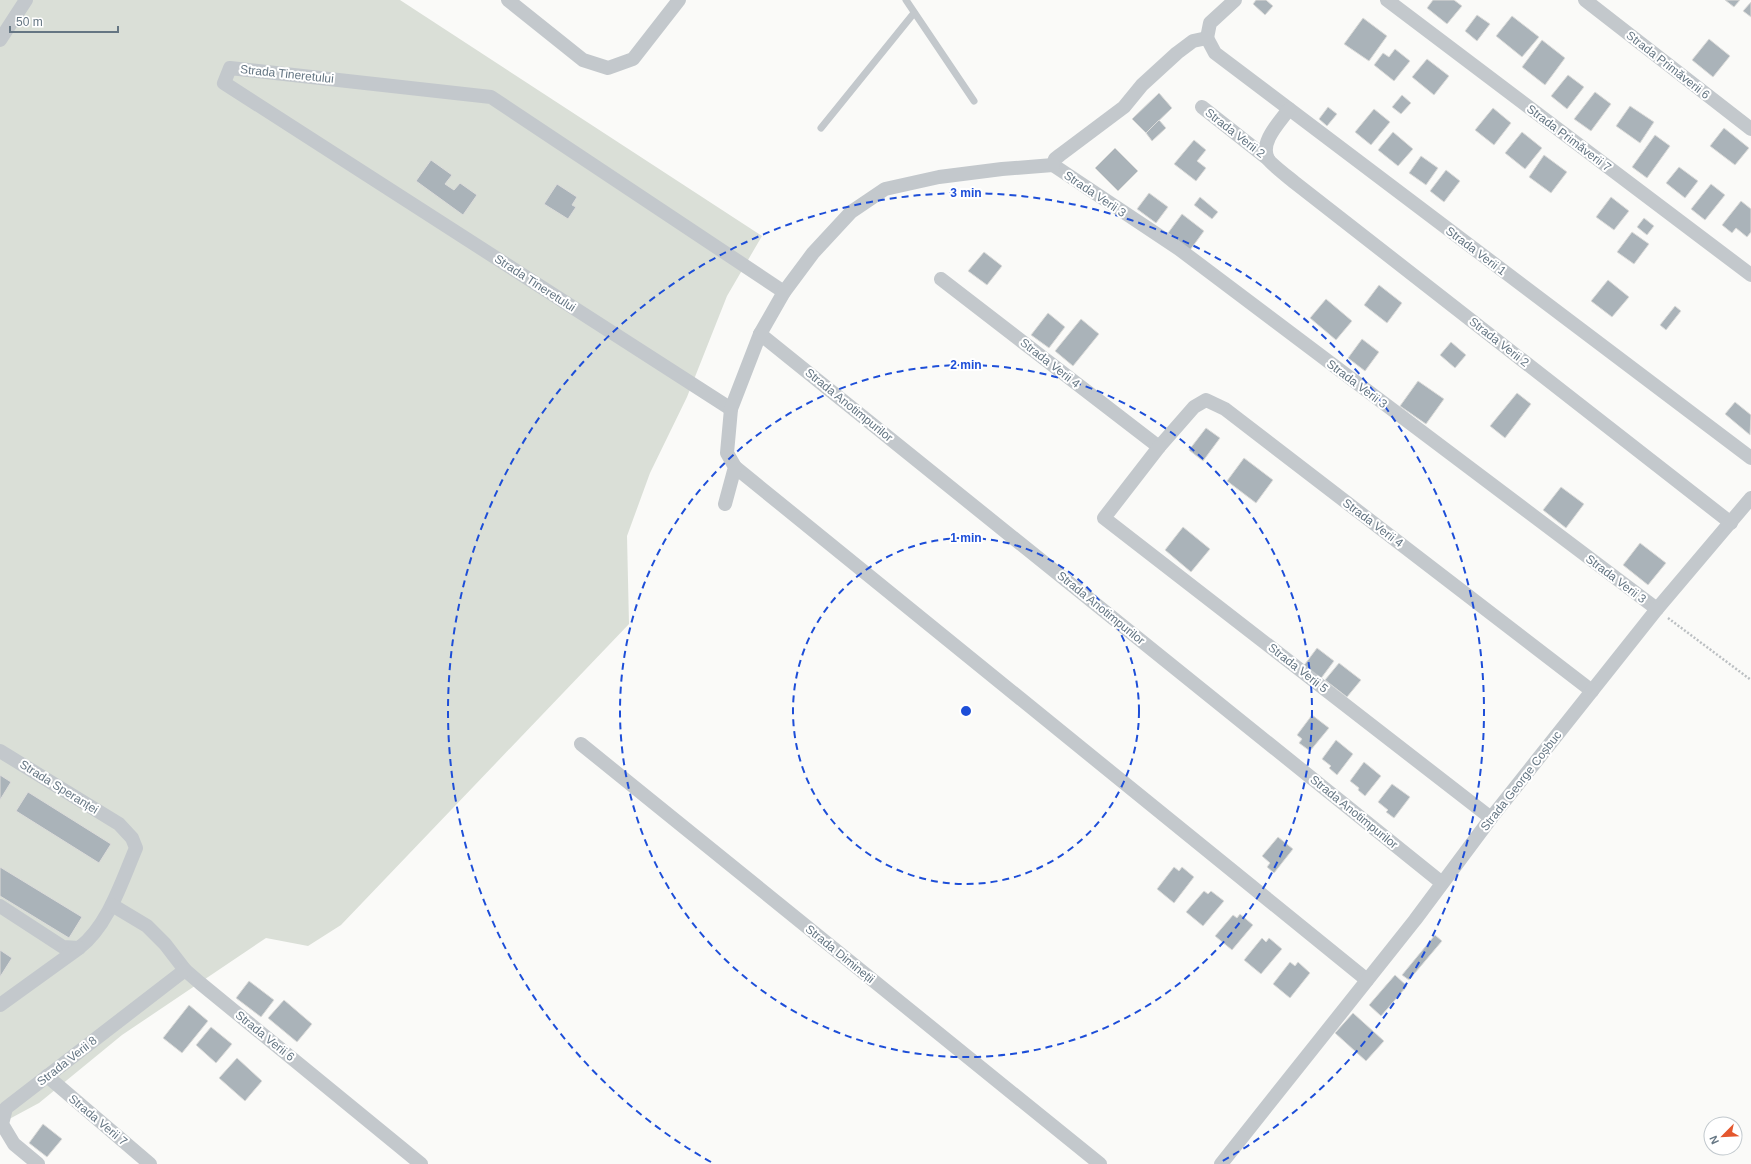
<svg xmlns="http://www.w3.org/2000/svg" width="1751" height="1164" viewBox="0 0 1751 1164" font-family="Arial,sans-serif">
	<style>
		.green { fill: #dadfd7 }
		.building { fill: #aab3b9; stroke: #dcdcda }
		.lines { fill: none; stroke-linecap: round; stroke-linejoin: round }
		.path { stroke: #bbbfc2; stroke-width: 2.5; stroke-dasharray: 2 2; stroke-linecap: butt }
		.service { stroke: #c3c8cc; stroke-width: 7 }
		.minor { stroke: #c3c8cc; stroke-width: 14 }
		.ring { fill: none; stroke: #1d4ed8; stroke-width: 2; stroke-dasharray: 7 5 }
		.labels { text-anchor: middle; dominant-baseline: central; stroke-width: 4; stroke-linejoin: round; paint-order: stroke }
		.street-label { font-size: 12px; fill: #657683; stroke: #fff }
		.centre { fill: #1d4ed8; stroke: #fff; stroke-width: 2 }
		.ring-label { font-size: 12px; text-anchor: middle; font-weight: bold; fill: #1d4ed8; stroke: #fff; stroke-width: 4; stroke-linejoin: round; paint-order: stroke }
	</style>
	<rect width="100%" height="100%" fill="#fafaf8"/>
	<path class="green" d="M 0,0 L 400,0 L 762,236 L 727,296 L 687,397 L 650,473 L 627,536 L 629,624 L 341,925 L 308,946 L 266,938 L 122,1035 L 39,1103 L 0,1124 Z"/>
	<g class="building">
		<path d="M 1256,0 L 1266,0 L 1273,6 L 1265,15 L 1253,4 Z"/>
		<path d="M 1433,0 L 1454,0 L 1462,6 L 1447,24 L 1427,8 Z"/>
		<path d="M 1725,0 L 1740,0 L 1734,7 Z"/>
		<path d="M 1751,2 L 1751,17 L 1743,11 Z"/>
		<path d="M 1477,15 L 1490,24 L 1477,41 L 1465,31 Z"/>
		<path d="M 1512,16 L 1539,37 L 1522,57 L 1496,36 Z"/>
		<path d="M 1363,18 L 1387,36 L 1369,61 L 1344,44 Z"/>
		<path d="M 1709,39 L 1730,56 L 1713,77 L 1692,60 Z"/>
		<path d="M 1542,40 L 1565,58 L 1545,85 L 1522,67 Z"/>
		<path d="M 1395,49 L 1410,61 L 1394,81 L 1374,65 L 1383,53 L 1389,57 Z"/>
		<path d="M 1427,59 L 1449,76 L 1434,95 L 1412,77 Z"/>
		<path d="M 1568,75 L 1584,87 L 1567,109 L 1551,96 Z"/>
		<path d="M 1595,92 L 1611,104 L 1591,131 L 1574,119 Z"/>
		<path d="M 1159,93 L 1172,108 L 1146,133 L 1132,119 Z"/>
		<path d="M 1402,95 L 1411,103 L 1401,114 L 1392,107 Z"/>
		<path d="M 1630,106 L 1654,122 L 1640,143 L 1616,126 Z"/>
		<path d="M 1328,107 L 1337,114 L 1327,126 L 1319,119 Z"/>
		<path d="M 1493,108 L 1511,123 L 1494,145 L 1475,130 Z"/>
		<path d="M 1374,109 L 1390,122 L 1371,145 L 1355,132 Z"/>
		<path d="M 1159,120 L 1166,128 L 1152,141 L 1146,133 Z"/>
		<path d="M 1724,128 L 1749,148 L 1735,165 L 1710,146 Z"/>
		<path d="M 1393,132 L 1413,149 L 1398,166 L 1378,150 Z"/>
		<path d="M 1522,132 L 1542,148 L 1525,169 L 1505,153 Z"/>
		<path d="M 1655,135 L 1670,146 L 1647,178 L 1632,167 Z"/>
		<path d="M 1194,140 L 1206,150 L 1197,161 L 1206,168 L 1196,181 L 1174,164 Z"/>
		<path d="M 1115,148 L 1138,171 L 1118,191 L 1095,168 Z"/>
		<path d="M 1544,155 L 1567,172 L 1551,193 L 1529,177 Z"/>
		<path d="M 1421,156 L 1438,168 L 1426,185 L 1409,173 Z"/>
		<path d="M 431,160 L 452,175 L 445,184 L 454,190 L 460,183 L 477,195 L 463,215 L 416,181 Z"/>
		<path d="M 1679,167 L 1698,181 L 1685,198 L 1666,183 Z"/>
		<path d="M 1446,170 L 1460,181 L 1444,202 L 1430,191 Z"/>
		<path d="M 557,184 L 577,197 L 572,205 L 576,207 L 568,219 L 544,204 Z"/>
		<path d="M 1711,184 L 1725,195 L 1705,220 L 1691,209 Z"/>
		<path d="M 1149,193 L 1168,207 L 1156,223 L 1137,209 Z"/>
		<path d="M 1200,197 L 1218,212 L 1212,219 L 1194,205 Z"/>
		<path d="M 1611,197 L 1629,211 L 1614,230 L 1596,217 Z"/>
		<path d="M 1741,201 L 1751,209 L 1751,232 L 1747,237 L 1736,228 L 1732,233 L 1722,225 Z"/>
		<path d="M 1182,214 L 1204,231 L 1190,250 L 1168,233 Z"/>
		<path d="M 1644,218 L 1654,226 L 1647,235 L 1637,227 Z"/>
		<path d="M 1632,232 L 1649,244 L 1634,264 L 1617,252 Z"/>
		<path d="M 984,252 L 1002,266 L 987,285 L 968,271 Z"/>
		<path d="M 1608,280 L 1629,297 L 1612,317 L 1591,301 Z"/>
		<path d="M 1379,285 L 1402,303 L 1387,323 L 1364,305 Z"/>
		<path d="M 1326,299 L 1352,321 L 1336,340 L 1310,318 Z"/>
		<path d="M 1675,306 L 1681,311 L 1666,330 L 1660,325 Z"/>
		<path d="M 1048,313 L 1065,327 L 1049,348 L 1031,335 Z"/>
		<path d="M 1081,319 L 1099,334 L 1073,366 L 1055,351 Z"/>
		<path d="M 1362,339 L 1379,352 L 1365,371 L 1348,358 Z"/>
		<path d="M 1451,342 L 1466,355 L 1455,368 L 1440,355 Z"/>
		<path d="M 1418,381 L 1444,399 L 1426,424 L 1400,406 Z"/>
		<path d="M 1517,393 L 1531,404 L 1505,438 L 1490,426 Z"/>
		<path d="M 1735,402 L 1751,415 L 1750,435 L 1725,414 Z"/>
		<path d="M 1206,428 L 1220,438 L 1203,461 L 1189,450 Z"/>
		<path d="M 1244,458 L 1273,480 L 1256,503 L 1227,481 Z"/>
		<path d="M 1561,487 L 1584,504 L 1566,528 L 1543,510 Z"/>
		<path d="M 1183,527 L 1210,549 L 1191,572 L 1165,550 Z"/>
		<path d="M 1640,543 L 1666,563 L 1648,585 L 1623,565 Z"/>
		<path d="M 1317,648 L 1334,661 L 1319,681 L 1302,668 Z"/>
		<path d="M 1339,663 L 1361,680 L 1347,697 L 1325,680 Z"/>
		<path d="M 1312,715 L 1329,728 L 1310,751 L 1299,743 L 1302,739 L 1297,735 Z"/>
		<path d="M 1336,740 L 1353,754 L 1337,775 L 1329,768 L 1331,766 L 1322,759 Z"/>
		<path d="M 1364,762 L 1381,776 L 1365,796 L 1358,790 L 1359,788 L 1350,781 Z"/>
		<path d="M 0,775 L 11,782 L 0,800 Z"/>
		<path d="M 1392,784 L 1410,797 L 1394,818 L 1386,812 L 1388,810 L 1378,802 Z"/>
		<path d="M 28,792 L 111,844 L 99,863 L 16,811 Z"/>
		<path d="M 1278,837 L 1293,849 L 1274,873 L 1267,867 L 1270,863 L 1262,856 Z"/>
		<path d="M 0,867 L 82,917 L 69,938 L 0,896 Z"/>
		<path d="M 1174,867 L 1179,871 L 1182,867 L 1194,877 L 1174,903 L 1157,889 Z"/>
		<path d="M 1204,891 L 1208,894 L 1211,891 L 1224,901 L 1203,926 L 1186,912 Z"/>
		<path d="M 1240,914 L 1253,925 L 1232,950 L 1215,936 L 1233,915 L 1237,918 Z"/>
		<path d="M 1435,935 L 1442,941 L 1409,980 L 1402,975 Z"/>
		<path d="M 1262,938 L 1266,942 L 1269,938 L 1282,949 L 1261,974 L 1244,960 Z"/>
		<path d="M 0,950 L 12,958 L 0,977 Z"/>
		<path d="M 1290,962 L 1295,966 L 1298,962 L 1310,973 L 1290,998 L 1273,984 Z"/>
		<path d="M 1395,975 L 1407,986 L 1381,1016 L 1369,1005 Z"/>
		<path d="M 249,981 L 274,1000 L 261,1017 L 236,998 Z"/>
		<path d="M 284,1000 L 312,1024 L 297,1042 L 268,1018 Z"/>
		<path d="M 189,1005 L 208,1021 L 182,1053 L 163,1038 Z"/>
		<path d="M 1353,1013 L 1384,1041 L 1366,1061 L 1335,1033 Z"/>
		<path d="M 211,1027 L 232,1044 L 216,1063 L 196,1045 Z"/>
		<path d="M 237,1058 L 262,1081 L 245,1101 L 219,1078 Z"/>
		<path d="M 43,1124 L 62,1139 L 47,1157 L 29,1143 Z"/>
	</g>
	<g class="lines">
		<path class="path" d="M 1668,618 L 1751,680"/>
		<g class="service">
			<path d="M 906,0 L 974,101"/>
			<path d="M 821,128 L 914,13"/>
		</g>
		<g class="minor">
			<path d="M 508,0 L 583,60 L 608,68 L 633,59 L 679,0"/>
			<path d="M 1387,0 L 1751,275"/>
			<path d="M 1585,0 L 1751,129"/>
			<path d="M 1207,38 L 1215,53 L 1751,458"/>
			<path d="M 1207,38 L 1210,23 L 1235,0"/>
			<path d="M 0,40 L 26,0"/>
			<path d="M 1202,107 L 1268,159"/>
			<path d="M 1289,109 C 1280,122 1259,142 1268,159 C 1271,164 1288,177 1294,182 L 1731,523"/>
			<path d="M 1053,165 L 1179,249 L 1657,609"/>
			<path d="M 1053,165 L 1055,159 L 1060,155 L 1124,107 L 1142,85 L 1177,53 L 1193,41 L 1207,38"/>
			<path d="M 941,279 L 1159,447 L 1194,407 L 1206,400 L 1225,409 L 1592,691"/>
			<path d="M 760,334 L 1442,883"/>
			<path d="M 731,409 L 224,83 L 230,68 L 491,97 L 784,292"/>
			<path d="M 1159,447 L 1104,518 L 1491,818"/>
			<path d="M 735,467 L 1367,980"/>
			<path d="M 725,504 L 735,467 L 727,453 L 731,409 L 760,334 L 784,292 L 813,253 L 851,212 L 885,189 L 939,177 L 1002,169 L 1053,165"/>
			<path d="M 581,744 L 1100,1164"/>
			<path d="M 0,751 L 119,824 L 132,838 L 136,848 C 122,881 108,926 79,948 L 63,947 L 0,906"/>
			<path d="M 112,905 L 147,926 L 165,944 L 185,970 L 200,983 L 421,1164"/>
			<path d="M 0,1005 L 79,948"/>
			<path d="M 47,1076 L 150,1164"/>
			<path d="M 38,1164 L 14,1144 L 2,1124 L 6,1108 L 185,970"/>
			<path d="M 1221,1164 L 1415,920 L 1491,818 L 1657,609 L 1751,498"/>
		</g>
	</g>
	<g class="ring">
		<circle cx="966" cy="711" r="173"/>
		<circle cx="966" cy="711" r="346"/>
		<path d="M711 1162A518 518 0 1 1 1221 1162"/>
	</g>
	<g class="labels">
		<g class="street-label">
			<text transform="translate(1668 65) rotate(38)">Strada Primăverii 6</text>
			<text transform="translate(287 74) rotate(6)">Strada Tineretului</text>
			<text transform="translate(1235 133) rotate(38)">Strada Verii 2</text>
			<text transform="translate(1569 138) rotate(37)">Strada Primăverii 7</text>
			<text transform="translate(1095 194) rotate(34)">Strada Verii 3</text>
			<text transform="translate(1476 251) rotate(37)">Strada Verii 1</text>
			<text transform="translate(535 283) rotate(33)">Strada Tineretului</text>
			<text transform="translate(1499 342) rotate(38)">Strada Verii 2</text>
			<text transform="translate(1050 363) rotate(38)">Strada Verii 4</text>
			<text transform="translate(1357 384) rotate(37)">Strada Verii 3</text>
			<text transform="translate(849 405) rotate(39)">Strada Anotimpurilor</text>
			<text transform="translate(1373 523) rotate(37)">Strada Verii 4</text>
			<text transform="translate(1616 579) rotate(37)">Strada Verii 3</text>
			<text transform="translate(1101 608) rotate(39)">Strada Anotimpurilor</text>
			<text transform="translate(1298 668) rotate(38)">Strada Verii 5</text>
			<text transform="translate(1521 781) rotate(-52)">Strada George Coșbuc</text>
			<text transform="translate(59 787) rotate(32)">Strada Speranței</text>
			<text transform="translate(1354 812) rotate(39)">Strada Anotimpurilor</text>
			<text transform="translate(840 954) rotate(39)">Strada Dimineții</text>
			<text transform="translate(265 1036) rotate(39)">Strada Verii 6</text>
			<text transform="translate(67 1061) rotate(-38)">Strada Verii 8</text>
			<text transform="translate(98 1120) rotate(40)">Strada Verii 7</text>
		</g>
	</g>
	<circle cx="966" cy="711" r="6" class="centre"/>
	<g class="ring-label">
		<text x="966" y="197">3 min</text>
		<text x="966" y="369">2 min</text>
		<text x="966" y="542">1 min</text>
	</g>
	<g transform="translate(1723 1136) rotate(246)"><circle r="19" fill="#ffffff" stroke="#c1c8cd"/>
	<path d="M0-3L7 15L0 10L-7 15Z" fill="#e4572e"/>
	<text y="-6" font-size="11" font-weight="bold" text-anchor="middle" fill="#657683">N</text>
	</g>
	<path d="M10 26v6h108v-6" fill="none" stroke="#657683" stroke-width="2"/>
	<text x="16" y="26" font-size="12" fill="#657683" stroke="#ffffff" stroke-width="3" paint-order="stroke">50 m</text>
</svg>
